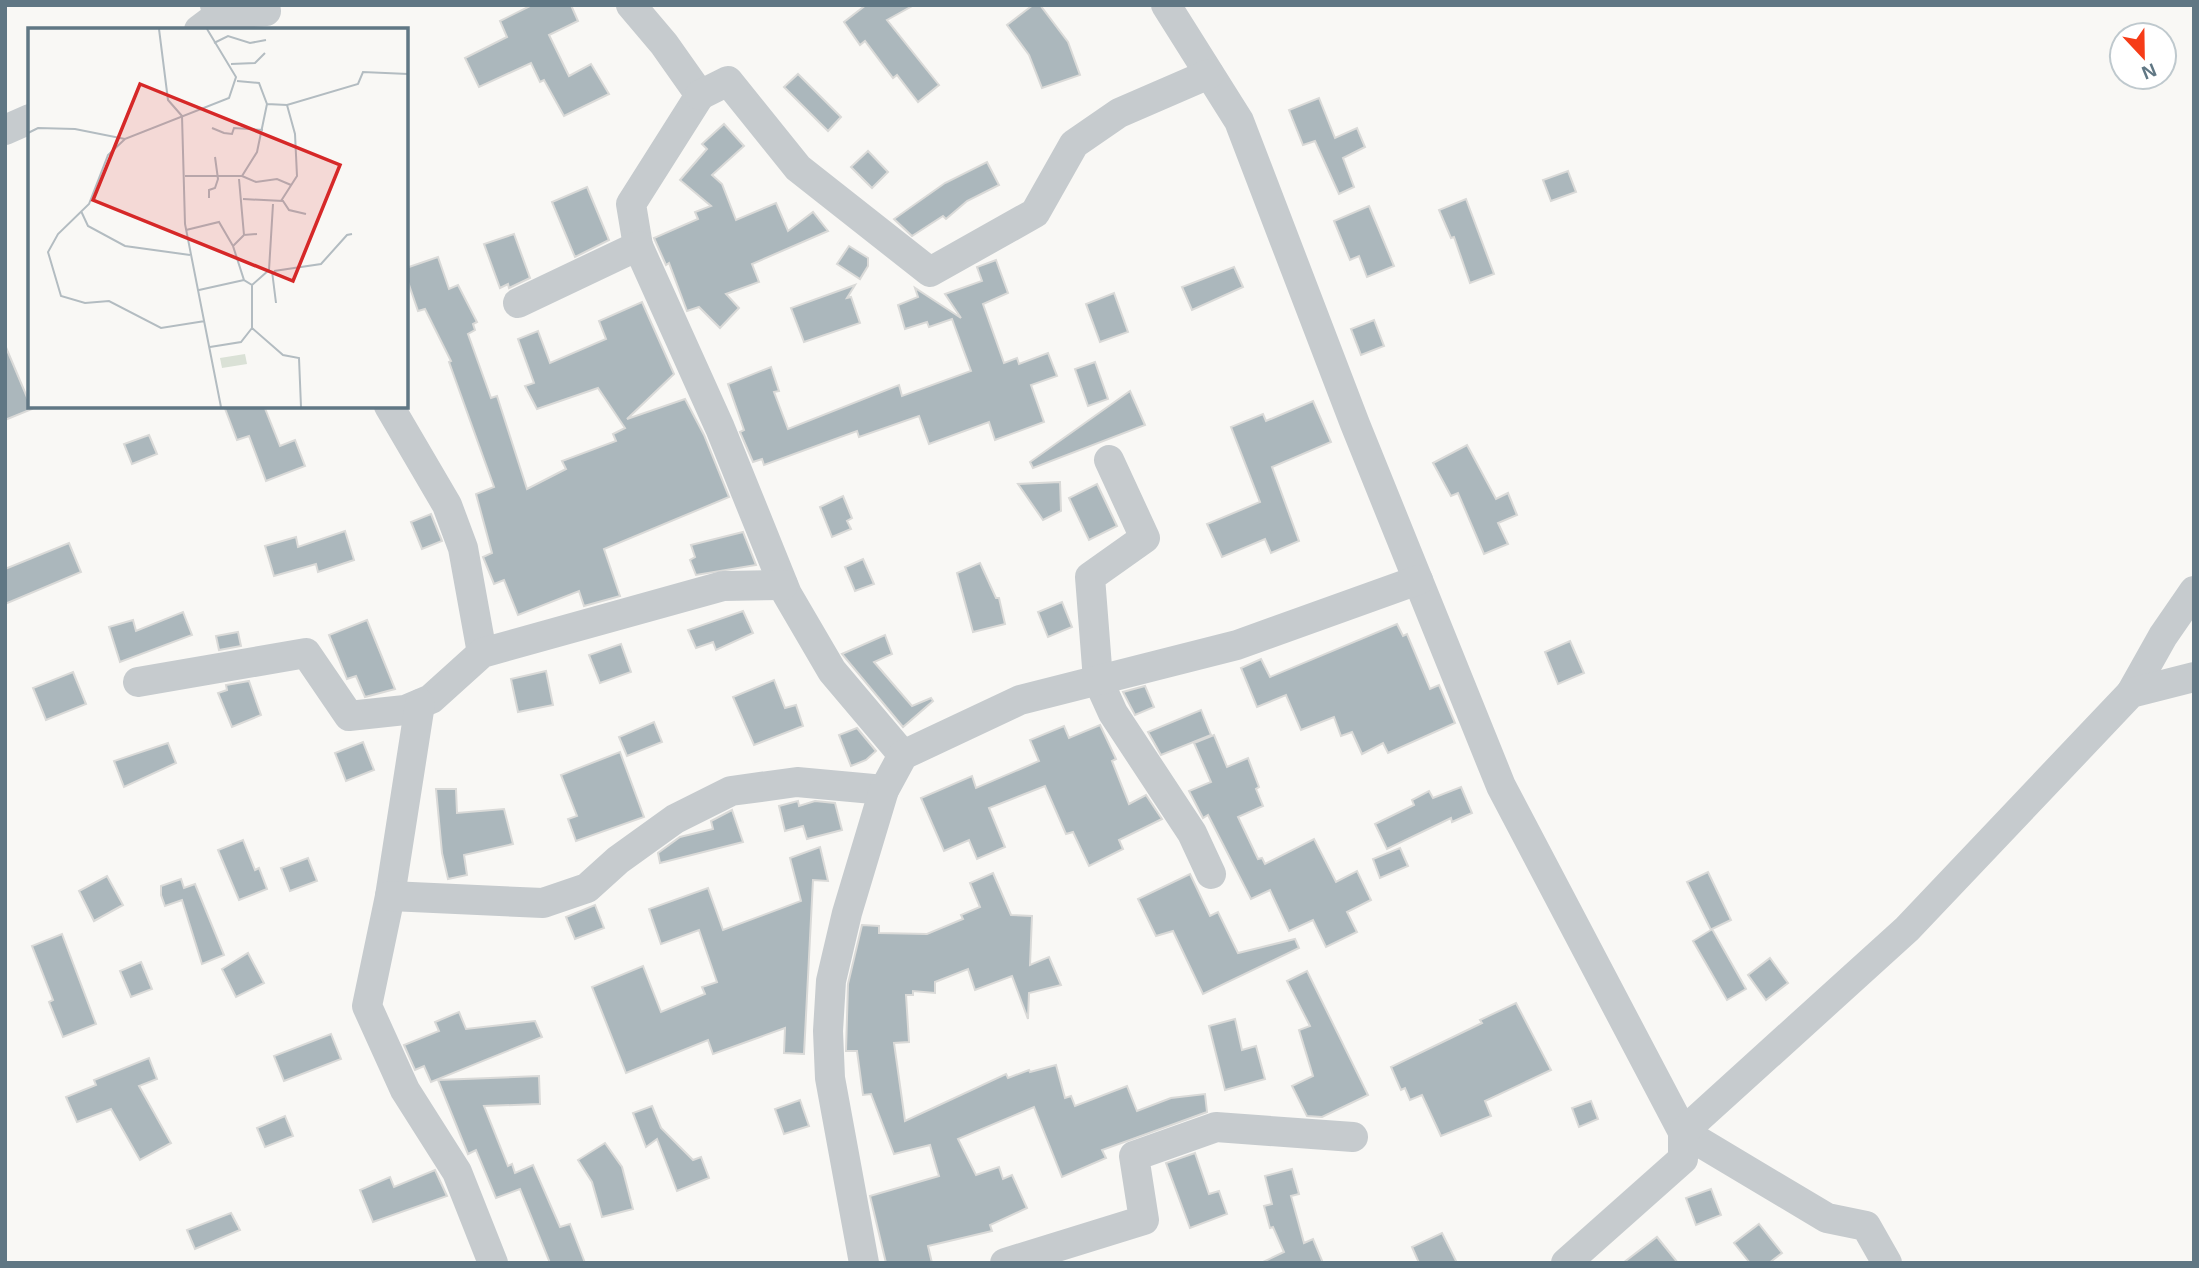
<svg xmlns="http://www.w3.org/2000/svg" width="2199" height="1268" viewBox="0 0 2199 1268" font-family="Arial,sans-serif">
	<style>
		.building { fill: #abb7bc; stroke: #dadad8; stroke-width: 2 }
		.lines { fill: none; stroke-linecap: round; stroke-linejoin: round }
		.minor { stroke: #c6cbce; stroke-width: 30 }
		.inset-road { fill: none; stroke: #b3bcc1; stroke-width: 2 }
		.view { fill: #d62828; fill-opacity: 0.15; stroke: #d62828; stroke-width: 3.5 }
		.inset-edge { fill: none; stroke: #607784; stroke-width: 3.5 }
	</style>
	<rect width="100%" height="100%" fill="#f9f8f5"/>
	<g class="building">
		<path d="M 532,5 L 571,5 L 578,21 L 549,35 L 569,76 L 591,64 L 609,94 L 564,116 L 544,80 L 540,82 L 531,63 L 479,87 L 465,58 L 507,37 L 500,21 Z"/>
		<path d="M 866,5 L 914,5 L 887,20 L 939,85 L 918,102 L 897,75 L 893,78 L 865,41 L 860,45 L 844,22 Z"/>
		<path d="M 1033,5 L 1040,5 L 1068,42 L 1080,75 L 1042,88 L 1029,55 L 1007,25 Z"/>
		<path d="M 798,74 L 841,117 L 828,131 L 784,87 Z"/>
		<path d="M 1319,98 L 1335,138 L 1357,128 L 1365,147 L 1343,158 L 1354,187 L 1339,194 L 1315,141 L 1303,145 L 1289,110 Z"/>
		<path d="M 724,124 L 744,146 L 712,175 L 722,184 L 736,220 L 776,203 L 788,231 L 813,212 L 828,231 L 752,264 L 759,282 L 726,294 L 739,308 L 720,328 L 699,307 L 687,311 L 669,263 L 666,265 L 654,238 L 698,219 L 695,212 L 711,206 L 680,180 L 707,149 L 702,144 Z"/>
		<path d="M 868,151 L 888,172 L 872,188 L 851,167 Z"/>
		<path d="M 987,162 L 999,185 L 967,201 L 946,219 L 943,216 L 912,236 L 894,219 L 945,183 Z"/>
		<path d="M 1568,171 L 1576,192 L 1551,201 L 1543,180 Z"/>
		<path d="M 587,187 L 609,240 L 575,257 L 552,202 Z"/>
		<path d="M 1466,199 L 1494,274 L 1470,283 L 1454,237 L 1451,238 L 1439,210 Z"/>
		<path d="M 1369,206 L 1394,266 L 1367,277 L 1359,256 L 1350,260 L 1334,221 Z"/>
		<path d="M 514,234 L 530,278 L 509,288 L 508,284 L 500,288 L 484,244 Z"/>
		<path d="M 849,246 L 868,258 L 868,266 L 860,279 L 837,264 Z"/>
		<path d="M 438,257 L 449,289 L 458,285 L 477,322 L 473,324 L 475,330 L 468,334 L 491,398 L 497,396 L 527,489 L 566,469 L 562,461 L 616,441 L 613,434 L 625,428 L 598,388 L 537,409 L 525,386 L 534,383 L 518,339 L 538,331 L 550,363 L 606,339 L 599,321 L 642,302 L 674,374 L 627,419 L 685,399 L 704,435 L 729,497 L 604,549 L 620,596 L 584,606 L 579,591 L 518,615 L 504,580 L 494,584 L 483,557 L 492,553 L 476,494 L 494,487 L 449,362 L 451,361 L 425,309 L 418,311 L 406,276 L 406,268 Z"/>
		<path d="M 996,260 L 1008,293 L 983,304 L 1004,363 L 1017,358 L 1019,364 L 1048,353 L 1057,376 L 1031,385 L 1044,422 L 995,440 L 989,422 L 929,444 L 919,416 L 859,437 L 857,431 L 764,465 L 762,459 L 753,462 L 740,432 L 744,430 L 728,384 L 771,367 L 779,391 L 774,392 L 788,429 L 899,385 L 902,396 L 971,371 L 952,319 L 929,327 L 927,322 L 905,329 L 898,305 L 918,297 L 915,288 L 961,318 L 945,294 L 982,281 L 977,267 Z"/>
		<path d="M 1234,267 L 1243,287 L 1192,310 L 1182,287 Z"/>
		<path d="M 855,285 L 847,298 L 851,297 L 860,323 L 804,342 L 791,308 Z"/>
		<path d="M 1114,293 L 1128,332 L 1100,342 L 1086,304 Z"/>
		<path d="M 1374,320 L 1384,346 L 1361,355 L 1351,329 Z"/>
		<path d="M 5,345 L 32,409 L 5,420 Z"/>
		<path d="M 1095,362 L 1108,399 L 1088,406 L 1075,369 Z"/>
		<path d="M 1130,391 L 1145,425 L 1033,468 L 1030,462 Z"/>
		<path d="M 1313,401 L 1331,442 L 1272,467 L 1299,541 L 1271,553 L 1265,539 L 1222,557 L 1207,524 L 1260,502 L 1231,427 L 1263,414 L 1266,421 Z"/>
		<path d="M 224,406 L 264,406 L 280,446 L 295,440 L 305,466 L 266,481 L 249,436 L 237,440 Z"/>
		<path d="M 149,435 L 157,454 L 132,464 L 124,444 Z"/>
		<path d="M 1467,445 L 1496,499 L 1508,493 L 1517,515 L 1498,523 L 1508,544 L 1484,554 L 1458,493 L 1451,496 L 1433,463 Z"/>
		<path d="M 1060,482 L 1061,511 L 1043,520 L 1018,484 Z"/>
		<path d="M 1097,484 L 1117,526 L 1089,540 L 1069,498 Z"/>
		<path d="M 843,496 L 852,518 L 847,521 L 851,529 L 832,537 L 820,507 Z"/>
		<path d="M 431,514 L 442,541 L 422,549 L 411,522 Z"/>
		<path d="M 345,531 L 354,560 L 318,572 L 316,564 L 274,576 L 265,546 L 296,537 L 298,547 Z"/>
		<path d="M 743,532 L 756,565 L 696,575 L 690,560 L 695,557 L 691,545 Z"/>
		<path d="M 69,543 L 81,572 L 5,604 L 5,569 Z"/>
		<path d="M 863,559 L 874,584 L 855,591 L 845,567 Z"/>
		<path d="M 980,563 L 996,598 L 999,598 L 1005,624 L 973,632 L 957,573 Z"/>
		<path d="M 1062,602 L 1072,627 L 1048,637 L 1038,612 Z"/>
		<path d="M 743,611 L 753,633 L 716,650 L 713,642 L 696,648 L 688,630 Z"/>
		<path d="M 183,612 L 192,635 L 120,662 L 109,627 L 133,620 L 136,631 Z"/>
		<path d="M 367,620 L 395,689 L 365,697 L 356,676 L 347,679 L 329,635 Z"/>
		<path d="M 1397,624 L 1403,636 L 1407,634 L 1430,689 L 1439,685 L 1455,723 L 1388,753 L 1383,743 L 1362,754 L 1352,732 L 1341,736 L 1334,717 L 1301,730 L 1286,695 L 1257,707 L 1241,668 L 1261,659 L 1270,677 Z"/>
		<path d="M 238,632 L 241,646 L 219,650 L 216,636 Z"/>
		<path d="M 885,635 L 892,654 L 874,662 L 912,706 L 931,698 L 933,701 L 903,727 L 842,654 Z"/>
		<path d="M 1570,641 L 1584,673 L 1558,684 L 1545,652 Z"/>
		<path d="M 621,644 L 631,672 L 600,683 L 589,655 Z"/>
		<path d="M 546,671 L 553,705 L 518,712 L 511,679 Z"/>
		<path d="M 73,672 L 86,704 L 46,720 L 33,688 Z"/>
		<path d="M 774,680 L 785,708 L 796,705 L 803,726 L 754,745 L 733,697 Z"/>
		<path d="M 249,681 L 261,715 L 232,727 L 218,693 L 227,690 L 226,685 Z"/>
		<path d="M 1145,686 L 1154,707 L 1135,715 L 1123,692 Z"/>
		<path d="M 1201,710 L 1211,735 L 1161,755 L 1148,732 Z"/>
		<path d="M 654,722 L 662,742 L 627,756 L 619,737 Z"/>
		<path d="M 1100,725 L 1116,759 L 1112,761 L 1129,804 L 1146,795 L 1162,819 L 1119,840 L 1123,849 L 1089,866 L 1073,832 L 1066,834 L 1045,786 L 989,808 L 1005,847 L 977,859 L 969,840 L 944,851 L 921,798 L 972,776 L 976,788 L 1039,761 L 1030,740 L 1064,726 L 1069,738 Z"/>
		<path d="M 857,728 L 876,751 L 866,760 L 851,766 L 839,735 Z"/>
		<path d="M 1214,735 L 1227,767 L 1248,758 L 1259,787 L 1256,789 L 1263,806 L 1238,817 L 1258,859 L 1262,858 L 1265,864 L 1314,839 L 1336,882 L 1357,871 L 1371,900 L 1347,912 L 1357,932 L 1326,947 L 1313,920 L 1289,931 L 1270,890 L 1251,899 L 1208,815 L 1203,818 L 1189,791 L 1211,782 L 1194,743 Z"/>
		<path d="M 363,742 L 374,770 L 346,781 L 335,753 Z"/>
		<path d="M 168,743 L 176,763 L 124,787 L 114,761 Z"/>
		<path d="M 620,752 L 644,817 L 576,841 L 568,819 L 577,816 L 561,775 Z"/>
		<path d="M 1461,787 L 1472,813 L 1452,822 L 1451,818 L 1387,849 L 1375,824 L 1414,805 L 1412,800 L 1429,791 L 1433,798 Z"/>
		<path d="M 436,789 L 456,789 L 457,813 L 504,809 L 513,844 L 464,855 L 467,875 L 448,879 L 442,853 Z"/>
		<path d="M 798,801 L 799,806 L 815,801 L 835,803 L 842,830 L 807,839 L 803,826 L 785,831 L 779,806 Z"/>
		<path d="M 732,810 L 743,842 L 660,863 L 658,853 L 680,837 L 713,829 L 711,821 Z"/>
		<path d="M 243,840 L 255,870 L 259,868 L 267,889 L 239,900 L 218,850 Z"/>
		<path d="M 820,847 L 828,881 L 813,880 L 804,1054 L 784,1053 L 785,1028 L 713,1054 L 708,1040 L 626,1073 L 592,987 L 643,966 L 661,1012 L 705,994 L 702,987 L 717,982 L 699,930 L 661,944 L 649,909 L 708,888 L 723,930 L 801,901 L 790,858 Z"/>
		<path d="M 1400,848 L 1408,866 L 1380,878 L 1373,859 Z"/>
		<path d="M 308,858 L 317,881 L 290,891 L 281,868 Z"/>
		<path d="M 1708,872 L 1731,920 L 1712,929 L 1746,989 L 1727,1000 L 1693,941 L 1711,930 L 1687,882 Z"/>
		<path d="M 993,873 L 1011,915 L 1032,916 L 1030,965 L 1049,957 L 1061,985 L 1029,993 L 1028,1019 L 1012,976 L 975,990 L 968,969 L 935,982 L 935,993 L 913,991 L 913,995 L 906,995 L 909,1042 L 894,1043 L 905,1121 L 1006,1074 L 1008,1078 L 1029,1070 L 1030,1072 L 1056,1065 L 1065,1098 L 1071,1096 L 1075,1106 L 1127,1086 L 1137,1111 L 1171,1098 L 1205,1094 L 1207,1112 L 1102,1150 L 1106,1158 L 1062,1177 L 1034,1107 L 958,1139 L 976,1175 L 999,1167 L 1003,1179 L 1012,1175 L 1027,1208 L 990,1225 L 992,1231 L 928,1246 L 932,1263 L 886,1263 L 870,1196 L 939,1176 L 930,1145 L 894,1154 L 871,1094 L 863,1095 L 857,1051 L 846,1051 L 848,984 L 862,925 L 879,926 L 879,933 L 927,934 L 963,919 L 961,915 L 980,907 L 970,883 Z"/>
		<path d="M 1190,874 L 1210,916 L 1218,912 L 1238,953 L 1295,939 L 1299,948 L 1203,994 L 1173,931 L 1156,936 L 1138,899 Z"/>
		<path d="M 107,876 L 123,905 L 94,921 L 79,891 Z"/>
		<path d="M 181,879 L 184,888 L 195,884 L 224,955 L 202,964 L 182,900 L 165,906 L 161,895 L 161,886 Z"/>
		<path d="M 595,905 L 604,928 L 575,939 L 566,917 Z"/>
		<path d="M 62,934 L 96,1024 L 63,1037 L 49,1002 L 53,1000 L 32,946 Z"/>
		<path d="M 248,953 L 264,983 L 236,997 L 222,969 Z"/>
		<path d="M 1770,958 L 1788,983 L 1766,1000 L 1748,975 Z"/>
		<path d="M 141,962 L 152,989 L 131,997 L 120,971 Z"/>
		<path d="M 1307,971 L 1368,1095 L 1322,1117 L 1307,1116 L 1292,1086 L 1313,1076 L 1299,1030 L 1310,1026 L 1287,981 Z"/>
		<path d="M 1516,1003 L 1551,1070 L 1485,1101 L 1491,1116 L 1441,1136 L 1422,1095 L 1410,1100 L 1405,1088 L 1401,1090 L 1391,1067 L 1482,1023 L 1480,1020 Z"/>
		<path d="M 459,1012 L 466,1029 L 535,1021 L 542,1037 L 431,1082 L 424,1066 L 415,1070 L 404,1045 L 439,1031 L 435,1022 Z"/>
		<path d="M 1235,1019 L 1242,1050 L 1256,1046 L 1265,1079 L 1225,1090 L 1209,1026 Z"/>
		<path d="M 331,1034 L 341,1059 L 284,1081 L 274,1056 Z"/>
		<path d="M 149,1058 L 157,1079 L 139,1086 L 171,1143 L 140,1160 L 111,1109 L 77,1122 L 66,1097 L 96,1085 L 94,1080 Z"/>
		<path d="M 539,1076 L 540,1104 L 484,1106 L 508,1166 L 512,1164 L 515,1173 L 533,1165 L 560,1227 L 570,1224 L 585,1263 L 550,1263 L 520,1189 L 496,1198 L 476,1150 L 468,1154 L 438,1080 Z"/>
		<path d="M 800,1100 L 809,1126 L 784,1134 L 775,1109 Z"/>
		<path d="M 1591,1101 L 1598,1119 L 1579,1127 L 1572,1108 Z"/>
		<path d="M 652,1106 L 661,1128 L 693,1160 L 701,1157 L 709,1178 L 677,1191 L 657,1139 L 646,1147 L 633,1113 Z"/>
		<path d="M 285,1116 L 293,1136 L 265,1147 L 257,1128 Z"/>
		<path d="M 605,1143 L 622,1167 L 633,1209 L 602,1217 L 592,1182 L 578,1160 Z"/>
		<path d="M 1195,1153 L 1209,1194 L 1219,1191 L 1227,1214 L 1190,1228 L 1166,1163 Z"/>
		<path d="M 1292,1169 L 1299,1194 L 1291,1196 L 1304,1243 L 1313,1239 L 1323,1263 L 1261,1263 L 1284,1252 L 1273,1227 L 1270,1228 L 1264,1206 L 1272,1204 L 1265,1176 Z"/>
		<path d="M 435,1170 L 447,1196 L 373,1222 L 360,1190 L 390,1177 L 394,1187 Z"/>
		<path d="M 1711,1189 L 1721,1215 L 1696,1225 L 1686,1198 Z"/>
		<path d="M 231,1213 L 240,1230 L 195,1249 L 187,1230 Z"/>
		<path d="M 1759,1224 L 1782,1253 L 1769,1263 L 1750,1263 L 1734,1243 Z"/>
		<path d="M 1442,1233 L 1457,1263 L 1419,1263 L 1412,1247 Z"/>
		<path d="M 1657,1237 L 1678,1263 L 1623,1263 Z"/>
	</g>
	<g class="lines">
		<g class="minor">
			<path d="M 215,5 L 219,15 L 266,11"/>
			<path d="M 631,5 L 664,44 L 700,95 L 631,204 L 638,246"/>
			<path d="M 1166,5 L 1239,121 L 1355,424 L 1501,786 L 1683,1132 L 1827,1218 L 1866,1226 L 1887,1263"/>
			<path d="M 199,30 L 219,15"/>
			<path d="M 700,95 L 728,81 L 798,168 L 930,272 L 1035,213 L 1074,144 L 1119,113 L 1209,74"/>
			<path d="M 5,130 L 30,119"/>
			<path d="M 518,303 L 638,246 L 720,428 L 787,594 L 832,671 L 903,755"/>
			<path d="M 389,406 L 447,505 L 463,548 L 482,653"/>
			<path d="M 1109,460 L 1145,538 L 1090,577 L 1098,680 L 1113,713 L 1192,833 L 1211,874"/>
			<path d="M 138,682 L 306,653 L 349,716 L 405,710 L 431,699 L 482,653 L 723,586 L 783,585"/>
			<path d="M 2131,693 L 2163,636 L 2194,591"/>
			<path d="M 420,704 L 390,896 L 367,1006 L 405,1090 L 457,1172 L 493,1263"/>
			<path d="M 390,896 L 543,903 L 587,888 L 618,860 L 675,819 L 731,791 L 797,782 L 884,790"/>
			<path d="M 864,1263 L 830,1078 L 828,1031 L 831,981 L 847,913 L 884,790 L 903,755 L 1020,700 L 1237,645 L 1418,580"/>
			<path d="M 1005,1263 L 1144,1220 L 1134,1156 L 1216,1127 L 1353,1137"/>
			<path d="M 1566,1263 L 1683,1159 L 1683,1132 L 1907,929 L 2131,693 L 2194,677"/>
		</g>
	</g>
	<g transform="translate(28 28)">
		<rect width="380" height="380" fill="#f9f8f5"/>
		<path d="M 217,326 L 219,336 L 194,340 L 192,330 Z" fill="#dae1d6"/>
		<path class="inset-road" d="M 131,1 L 140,72 L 154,88 L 157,196 L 193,379M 186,15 L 200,8 L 222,15 L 238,12M 203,36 L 227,35 L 237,25M 209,53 L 231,55 L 239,76 L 259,77 L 330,56 L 335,44 L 380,46M 184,100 L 196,105 L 204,106 L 206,100 L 235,102M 0,105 L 10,100 L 47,101 L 97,111 L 201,70 L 208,49 L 179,1M 97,111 L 80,127 L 61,176 L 30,206 L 20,224 L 33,268 L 57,275 L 81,273 L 133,300 L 177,293M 157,148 L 214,148 L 229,124 L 239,76M 214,148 L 228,154 L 249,151 L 263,157M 211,151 L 216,207 L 229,206M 181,170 L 181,162 L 187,160 L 190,151 L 187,129M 215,171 L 255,173 L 261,182 L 278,186M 253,173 L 269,148 L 267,106 L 259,77M 53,183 L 60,198 L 97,218 L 162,227M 158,202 L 191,194 L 205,218M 244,243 L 248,275M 246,243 L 293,236 L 319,207 L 324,206M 224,257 L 241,242 L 245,176M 171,262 L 216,252M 224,300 L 255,327 L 271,330 L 273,379M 182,319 L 213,314 L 224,300 L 224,257 L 216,252 L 205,218 L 216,207"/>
		<path class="view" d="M 112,56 L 312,137 L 265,253 L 65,172 Z"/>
		<rect width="380" height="380" class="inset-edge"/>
	</g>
	<rect width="2199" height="1268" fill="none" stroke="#607784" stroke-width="14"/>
	<g transform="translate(2143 56) rotate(158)"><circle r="33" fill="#ffffff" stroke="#bfc9ce" stroke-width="2"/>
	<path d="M0-5L12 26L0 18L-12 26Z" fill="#f63c18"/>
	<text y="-10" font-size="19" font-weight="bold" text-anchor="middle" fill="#607784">N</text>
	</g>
</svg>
